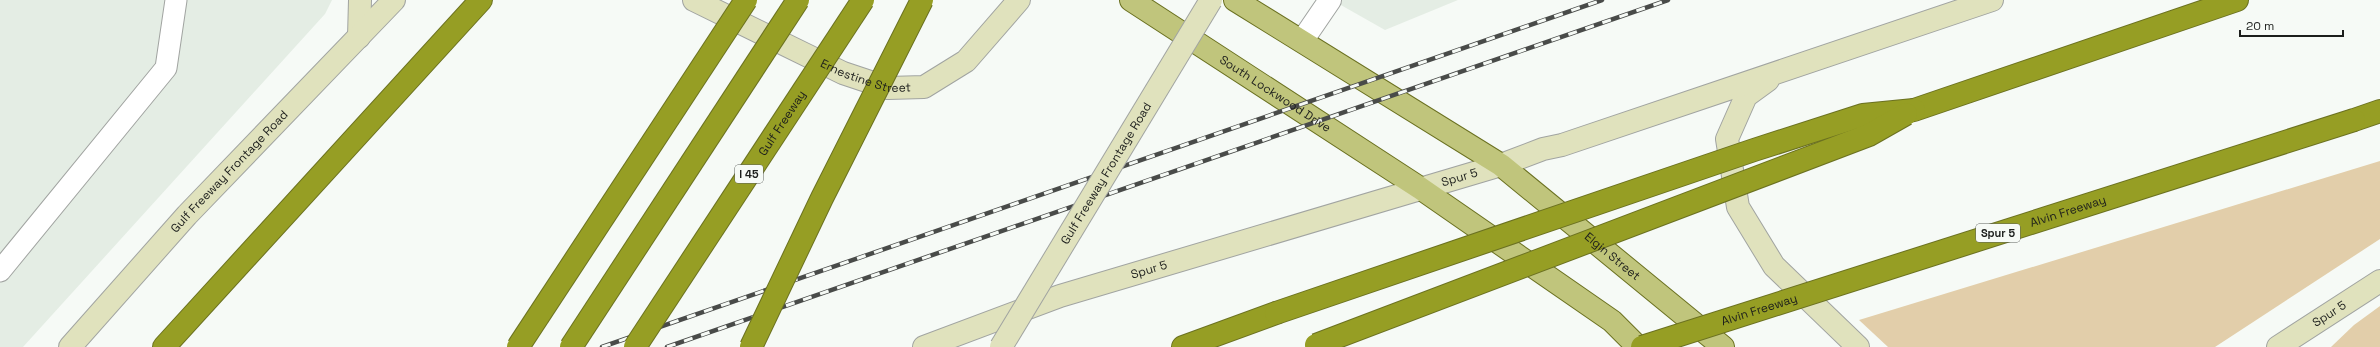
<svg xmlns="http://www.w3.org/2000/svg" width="2380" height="347" viewBox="0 0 2380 347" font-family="'Space Grotesk',sans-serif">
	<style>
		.built { fill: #e4ede4 }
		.green { fill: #e2ceaa }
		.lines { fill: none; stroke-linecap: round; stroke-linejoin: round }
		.lane-casing { stroke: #a1a4a1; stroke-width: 23 }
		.street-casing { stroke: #a1a4a1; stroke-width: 24 }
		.secondary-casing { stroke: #a1a4a1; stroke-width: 24 }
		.primary-casing { stroke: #6b7121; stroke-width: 24 }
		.highway-casing { stroke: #6b7121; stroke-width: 24 }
		.lane { stroke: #fff; stroke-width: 21 }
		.street { stroke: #fff; stroke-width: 22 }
		.secondary { stroke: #e0e2bd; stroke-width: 22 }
		.primary { stroke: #c0c57c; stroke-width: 22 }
		.highway { stroke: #969e24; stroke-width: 22 }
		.rail-casing { stroke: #494b49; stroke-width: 4.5 }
		.rail { stroke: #f6faf6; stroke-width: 3; stroke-dasharray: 9; stroke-linecap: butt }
		.secondary-bridge-casing { stroke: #a1a4a1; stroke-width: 24; stroke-linecap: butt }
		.highway-bridge-casing { stroke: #6b7121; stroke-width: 24; stroke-linecap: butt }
		.secondary-bridge { stroke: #e0e2bd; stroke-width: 22 }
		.highway-bridge { stroke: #969e24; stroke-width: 22 }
		.labels { text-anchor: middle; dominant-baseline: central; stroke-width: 3; stroke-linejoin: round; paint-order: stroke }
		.shield { fill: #f6faf6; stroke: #5d605d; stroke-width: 1 }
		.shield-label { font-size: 11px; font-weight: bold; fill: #1c1e1c }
		.street-label { font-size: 12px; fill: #1c1e1c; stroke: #f6faf6 }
	</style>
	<rect width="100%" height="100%" fill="#f6faf6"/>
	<g class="built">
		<path d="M 0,0 L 332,0 L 325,14 L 23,347 L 0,347 Z"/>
		<path d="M 1332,0 L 1458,0 L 1385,30 Z"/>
	</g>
	<g class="green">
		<path d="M 2380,161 L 2380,239 L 2215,347 L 1888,347 L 1859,320 Z"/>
		<path d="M 2380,306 L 2380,347 L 2331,347 L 2354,325 Z"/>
	</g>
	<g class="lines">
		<g class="lane-casing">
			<path id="lane" d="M 0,271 L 166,68 L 176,0"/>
		</g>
		<g class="street-casing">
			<path id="street" d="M 1302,41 L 1330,0"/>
		</g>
		<g class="secondary-casing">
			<g id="secondary">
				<path id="s1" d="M 694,0 L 843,73 L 888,88 L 924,87 L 966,61 L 1019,0"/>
				<path d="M 359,37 L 360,0"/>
				<path d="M 1768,80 L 1746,96 L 1727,139 L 1738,207 L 1774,266 L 1858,347"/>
				<path id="s2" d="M 70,347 L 187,215 L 394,0"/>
				<path id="s3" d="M 924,347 L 1060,296 L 1501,165 L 1543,149 L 1562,145 L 1992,0"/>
				<path id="s4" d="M 2278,347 L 2380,281"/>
			</g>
		</g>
		<g class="primary-casing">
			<g id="primary">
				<path id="s5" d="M 1131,0 L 1420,188 L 1612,321 L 1638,347"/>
				<path id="s6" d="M 1235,0 L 1501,165 L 1723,347"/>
			</g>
		</g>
		<g class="highway-casing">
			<g id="highway">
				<path d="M 1914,110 L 2237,0"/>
				<path d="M 2354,120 L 2380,111"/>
				<path d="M 164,347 L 481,0"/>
				<path d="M 1183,347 L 1276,313"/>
			</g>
		</g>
		<use href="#lane" class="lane"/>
		<use href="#street" class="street"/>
		<use href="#secondary" class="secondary"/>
		<use href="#primary" class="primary"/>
		<use href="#highway" class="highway"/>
		<g class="rail-casing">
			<g id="rail">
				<path d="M 602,347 L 1602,0"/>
				<path d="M 667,347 L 1668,0"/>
			</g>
		</g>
		<use href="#rail" class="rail"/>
		<g class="secondary-bridge-casing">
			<g id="secondary-bridge">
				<path id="s7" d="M 1001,347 L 1211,0"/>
			</g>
		</g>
		<g class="highway-bridge-casing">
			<g id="highway-bridge">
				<path d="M 1276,313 L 1754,150 L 1863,115 L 1914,110"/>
				<path d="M 1316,345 L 1869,135 L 1906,114"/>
				<path d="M 518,347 L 746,0"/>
				<path d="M 571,347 L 798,0"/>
				<path id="s8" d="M 635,347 L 863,0"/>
				<path d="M 751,347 L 822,198 L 922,0"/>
				<path id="s9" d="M 1642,347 L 2354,120"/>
			</g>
		</g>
		<use href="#secondary-bridge" class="secondary-bridge"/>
		<use href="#highway-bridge" class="highway-bridge"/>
	</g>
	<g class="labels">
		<g class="shield">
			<rect x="735" y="165" width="28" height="18" rx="3"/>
			<rect x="1976" y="224" width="44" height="18" rx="3"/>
		</g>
		<g class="shield-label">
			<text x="749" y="174">I 45</text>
			<text x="1998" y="233">Spur 5</text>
		</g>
		<g class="street-label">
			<text stroke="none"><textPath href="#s1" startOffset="189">Ernestine Street</textPath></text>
			<text stroke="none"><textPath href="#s5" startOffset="172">South Lockwood Drive</textPath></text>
			<text stroke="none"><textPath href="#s8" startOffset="268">Gulf Freeway</textPath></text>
			<text stroke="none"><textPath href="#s2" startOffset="237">Gulf Freeway Frontage Road</textPath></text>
			<text stroke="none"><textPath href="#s7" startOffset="203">Gulf Freeway Frontage Road</textPath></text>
			<text stroke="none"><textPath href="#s3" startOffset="562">Spur 5</textPath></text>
			<text stroke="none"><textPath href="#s9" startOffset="447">Alvin Freeway</textPath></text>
			<text stroke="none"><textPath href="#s6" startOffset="457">Elgin Street</textPath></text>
			<text stroke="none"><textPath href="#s3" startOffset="238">Spur 5</textPath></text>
			<text stroke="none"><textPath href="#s9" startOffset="123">Alvin Freeway</textPath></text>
			<text stroke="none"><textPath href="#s4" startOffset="61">Spur 5</textPath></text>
		</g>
	</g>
	<path d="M2240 30v6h103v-6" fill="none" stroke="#1c1e1c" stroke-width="2"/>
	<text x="2246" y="30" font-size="12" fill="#1c1e1c" stroke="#f6faf6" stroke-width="3" paint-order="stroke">20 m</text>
</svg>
